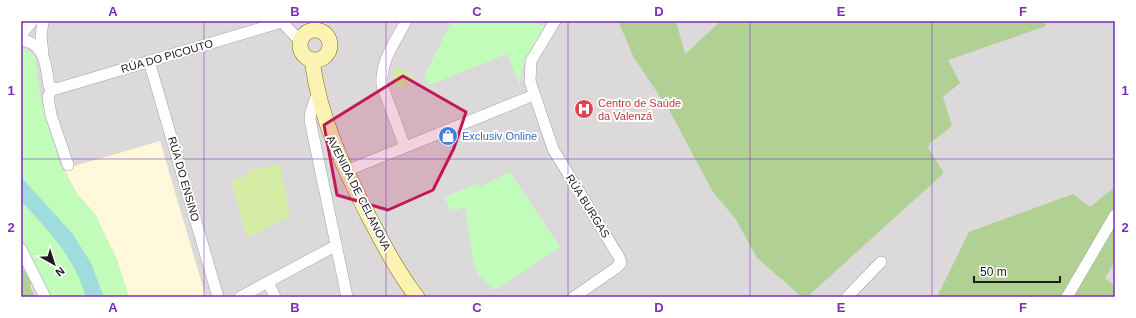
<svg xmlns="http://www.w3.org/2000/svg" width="1136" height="318" viewBox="0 0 1136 318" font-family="Helvetica,sans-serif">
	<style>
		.residential { fill: #dbd9d9 }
		.education { fill: #fff8da }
		.grass { fill: #d5eca4 }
		.forest { fill: #b1d094 }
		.park { fill: #c2fcbb }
		.water { fill: #9fdcde }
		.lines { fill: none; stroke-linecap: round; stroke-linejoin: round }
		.street-casing { stroke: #a3a3a3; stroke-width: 12 }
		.secondary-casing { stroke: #776d00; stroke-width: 16 }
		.street { stroke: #fff; stroke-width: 11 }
		.secondary { stroke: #fcf2b2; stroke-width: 15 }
		.marked { fill: #c2185b; fill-opacity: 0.2; stroke: #c2185b; stroke-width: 3; stroke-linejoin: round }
		.grid { fill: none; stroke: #7b2cbf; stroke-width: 1; stroke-opacity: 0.55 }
		.labels { text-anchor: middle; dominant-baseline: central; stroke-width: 4; stroke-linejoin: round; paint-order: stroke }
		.street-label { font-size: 11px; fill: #1c1c1c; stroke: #fff }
		.health-label { font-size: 11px; fill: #be3a42; stroke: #fff; text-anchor: start }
		.shop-label { font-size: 11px; fill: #366cbe; stroke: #fff; text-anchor: start }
		.neatline { fill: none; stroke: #7b2cbf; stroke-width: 1.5 }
		.grid-label { font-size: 13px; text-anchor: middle; font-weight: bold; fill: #7b2cbf }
	</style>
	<rect width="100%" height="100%" fill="#eee8e1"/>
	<rect class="residential" x="21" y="21" width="1094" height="276"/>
	<path class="education" d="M 160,141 L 205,294 L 204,297 L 129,297 L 117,260 L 95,214 L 77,194 L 64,169 Z"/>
	<g class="grass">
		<path d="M 396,66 L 414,77 L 414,81 L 396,89 L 393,75 Z"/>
		<path d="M 280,164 L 290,216 L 247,238 L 231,181 L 249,175 L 249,170 Z"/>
	</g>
	<g class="forest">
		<path d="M 618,21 L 676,21 L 685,54 L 721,21 L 1044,21 L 1046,26 L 948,60 L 960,83 L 943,97 L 952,126 L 930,143 L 928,148 L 944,173 L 807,297 L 802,297 L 757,258 L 735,218 L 713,192 L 668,108 L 634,58 Z"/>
		<path d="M 1115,187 L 1115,261 L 1105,278 L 1115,287 L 1115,297 L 937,297 L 969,232 L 1073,194 L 1090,207 Z"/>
		<path d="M 21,266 L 31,282 L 30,287 L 35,297 L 21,297 Z"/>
	</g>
	<g class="park">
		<path d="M 452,21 L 534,21 L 545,28 C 532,47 520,63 520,86 L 507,54 L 429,85 L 425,74 Z"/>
		<path d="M 24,49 L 30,51 L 35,57 L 40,96 L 60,164 L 77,194 L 95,214 L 117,260 L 129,297 L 50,297 L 21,237 L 21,51 Z"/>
		<path d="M 510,172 L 560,247 L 495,290 L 478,275 L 473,262 L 465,207 L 450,212 L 445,197 L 478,183 L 480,187 Z"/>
	</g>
	<path class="water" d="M 21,177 L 72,233 L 91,263 L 104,297 L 86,297 C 75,258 48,230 21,201 Z"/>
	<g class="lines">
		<g class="street-casing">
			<g id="street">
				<path d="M 43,21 L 41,37 L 43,53"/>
				<path d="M 281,21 L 300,41"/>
				<path d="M 555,21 L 531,61 L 530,81 L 553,149 L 619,257 L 621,263 L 616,268 L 574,297"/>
				<path d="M 21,35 L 32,21"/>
				<path d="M 21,40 C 46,43 46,67 49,86 L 56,89 L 282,22"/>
				<path d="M 149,61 L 218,297"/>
				<path d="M 52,89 L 48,97 L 51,115 L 68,165"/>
				<path d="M 317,94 L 311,112 L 310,120 L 347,297"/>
				<path d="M 405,147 L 382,85 C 380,61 396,41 406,21"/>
				<path d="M 346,171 L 534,95"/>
				<path d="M 21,249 L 45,297"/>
				<path d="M 268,282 L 275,297"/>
				<path d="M 240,297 L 335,246"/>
				<path d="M 847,297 L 881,262"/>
				<path d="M 1067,297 L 1115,215"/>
			</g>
		</g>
		<g class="secondary-casing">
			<g id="secondary">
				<circle cx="315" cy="45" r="15"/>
				<path d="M 312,60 C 320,120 343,166 370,219 C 384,245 398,273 417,297"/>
			</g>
		</g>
		<use href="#street" class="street"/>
		<use href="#secondary" class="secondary"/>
	</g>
	<path class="marked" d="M 403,76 L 466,112 L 454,148 L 433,190 L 388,210 L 337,195 L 324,125 Z"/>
	<path class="grid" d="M 204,21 L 204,297M 386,21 L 386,297M 568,21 L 568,297M 750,21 L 750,297M 932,21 L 932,297M 21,159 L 1115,159"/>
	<defs>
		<g id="hospital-disc" transform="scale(1)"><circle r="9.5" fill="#e0444e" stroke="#fff"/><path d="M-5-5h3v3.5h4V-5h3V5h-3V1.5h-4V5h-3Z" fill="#fff"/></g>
		<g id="shop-disc" transform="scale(1)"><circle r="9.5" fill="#3f7fe0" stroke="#fff"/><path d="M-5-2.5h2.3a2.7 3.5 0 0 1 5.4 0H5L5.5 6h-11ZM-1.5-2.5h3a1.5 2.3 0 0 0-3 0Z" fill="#fff"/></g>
	</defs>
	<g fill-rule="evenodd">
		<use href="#hospital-disc" x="584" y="109"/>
		<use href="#shop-disc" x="448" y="136"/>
	</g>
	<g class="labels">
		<g class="street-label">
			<text transform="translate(167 56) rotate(-16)">RÚA DO PICOUTO</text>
			<text transform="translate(184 179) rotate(74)">RÚA DO ENSINO</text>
			<text transform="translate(359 193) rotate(63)">AVENIDA DE CELANOVA</text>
			<text transform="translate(588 206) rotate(58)">RÚA BURGAS</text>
		</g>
		<g class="health-label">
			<text x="598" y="103">Centro de Saúde<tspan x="598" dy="13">da Valenzá</tspan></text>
		</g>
		<g class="shop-label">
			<text x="462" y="136">Exclusiv Online</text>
		</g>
	</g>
	<rect width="1136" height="318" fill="none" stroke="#ffffff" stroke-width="44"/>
	<g transform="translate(54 264) rotate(141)" stroke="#ffffff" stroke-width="3" paint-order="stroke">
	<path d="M0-3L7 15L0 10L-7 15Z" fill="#1c1c1c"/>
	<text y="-6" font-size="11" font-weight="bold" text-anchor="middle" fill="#1c1c1c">N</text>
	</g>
	<path d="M974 276v6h86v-6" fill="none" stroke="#1c1c1c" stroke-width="2"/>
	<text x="980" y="276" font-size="12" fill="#1c1c1c" stroke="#ffffff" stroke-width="3" paint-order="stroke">50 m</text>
	<rect x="22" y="22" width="1092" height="274" class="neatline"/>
	<g class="grid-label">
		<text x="113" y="16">A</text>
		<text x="295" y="16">B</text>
		<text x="477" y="16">C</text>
		<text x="659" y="16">D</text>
		<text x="841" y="16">E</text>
		<text x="1023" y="16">F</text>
		<text x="11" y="95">1</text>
		<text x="1125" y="95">1</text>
		<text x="11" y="232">2</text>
		<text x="1125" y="232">2</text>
		<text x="113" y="312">A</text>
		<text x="295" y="312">B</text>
		<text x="477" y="312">C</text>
		<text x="659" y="312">D</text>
		<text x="841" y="312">E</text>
		<text x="1023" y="312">F</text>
	</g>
</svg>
